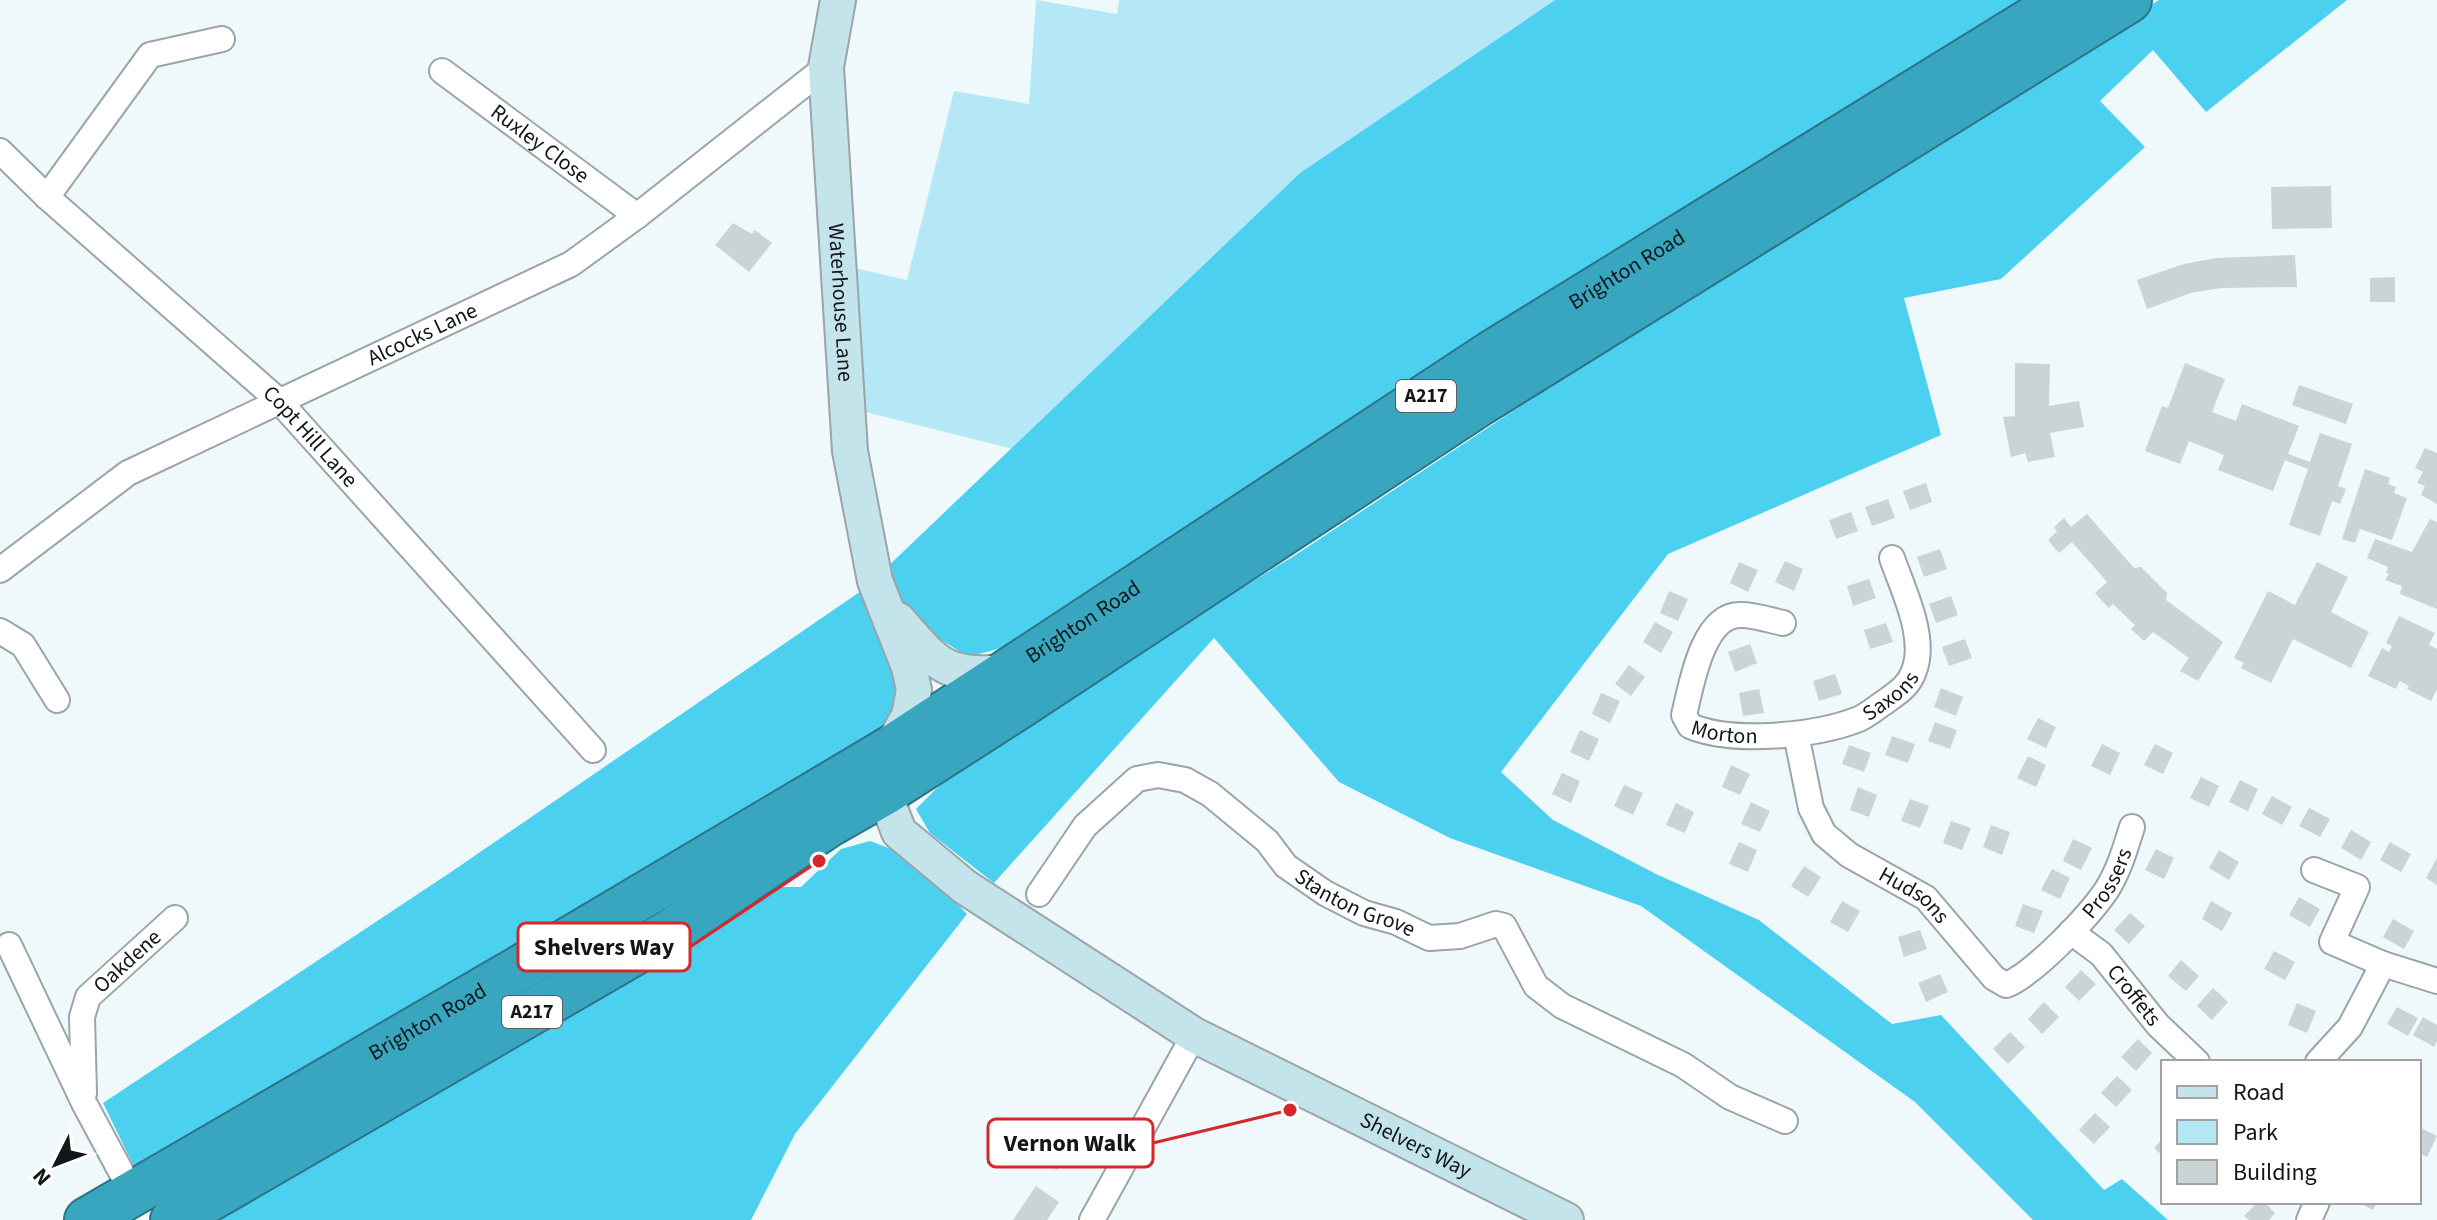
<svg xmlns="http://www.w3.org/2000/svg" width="2437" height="1220" viewBox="0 0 2437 1220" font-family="'Source Sans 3',sans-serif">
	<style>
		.green { fill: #b4e8f7 }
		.forest { fill: #4cd0f0 }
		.building { fill: #cad3d6 }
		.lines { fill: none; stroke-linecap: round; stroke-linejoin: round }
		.street-casing { stroke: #9ba4a6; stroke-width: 28 }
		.secondary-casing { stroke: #9ba4a6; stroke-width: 38 }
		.highway-casing { stroke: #2c7485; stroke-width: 48 }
		.street { stroke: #fff; stroke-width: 24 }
		.secondary { stroke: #c4e4ec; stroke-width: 34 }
		.highway { stroke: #39a6c0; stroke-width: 44 }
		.labels { text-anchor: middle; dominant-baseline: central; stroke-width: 7; stroke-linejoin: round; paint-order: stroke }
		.shield { fill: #fff; stroke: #5a5c5d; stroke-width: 2 }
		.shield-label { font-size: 20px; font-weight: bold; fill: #131617 }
		.street-label { font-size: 22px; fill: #131617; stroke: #fff }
		.leader { fill: none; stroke: #d62828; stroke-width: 3 }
		.callout-dot { fill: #d62828; stroke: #fff; stroke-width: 3 }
		.callout { fill: #fff; stroke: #d62828; stroke-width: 3 }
		.callout-label { font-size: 24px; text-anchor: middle; font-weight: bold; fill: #131617 }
	</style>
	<rect width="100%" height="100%" fill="#eff9fc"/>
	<path class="green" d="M 1036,0 L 1117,14 L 1119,0 L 1555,0 L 1300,173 L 1013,449 L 866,412 L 846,266 L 907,280 L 954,91 L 1029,104 Z"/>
	<g class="forest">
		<path d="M 1555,0 L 2029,0 L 1016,644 L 968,657 L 923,628 L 893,596 L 884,570 L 1300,173 Z"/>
		<path d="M 2159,0 L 2347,0 L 2206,112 L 2153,50 L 2100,101 L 2145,147 L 2001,279 L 1904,298 L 1941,435 L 1668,554 L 1501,772 L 1553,820 L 1656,874 L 1759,920 L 1892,1024 L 1941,1015 L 2104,1190 L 2122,1179 L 2168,1220 L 2033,1220 L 1915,1102 L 1641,906 L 1450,838 L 1339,782 L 1214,638 L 994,883 L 930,833 L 916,809 L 953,772 L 1064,696 L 1294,556 L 1610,347 Z"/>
		<path d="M 864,589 L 902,700 L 890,726 L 137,1173 L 103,1103 L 451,872 Z"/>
		<path d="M 870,841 L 910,856 L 967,914 L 795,1134 L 751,1220 L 194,1220 L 776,887 L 801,887 L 841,849 Z"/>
	</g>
	<g class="building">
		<path d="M 2331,186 L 2332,228 L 2272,229 L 2271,187 Z"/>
		<path d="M 733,223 L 752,234 L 755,230 L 772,243 L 749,272 L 715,245 Z"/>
		<path d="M 2295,255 L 2297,287 L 2221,288 L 2191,293 L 2147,309 L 2137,280 L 2184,264 L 2216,258 Z"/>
		<path d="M 2395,277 L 2395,302 L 2370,302 L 2370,278 Z"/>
		<path d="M 2015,363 L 2050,364 L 2049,406 L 2079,401 L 2084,427 L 2050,433 L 2055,457 L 2028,462 L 2025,453 L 2011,457 L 2003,417 L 2015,416 Z"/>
		<path d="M 2185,363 L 2225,379 L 2212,412 L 2236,421 L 2242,404 L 2299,426 L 2288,454 L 2310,462 L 2320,433 L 2352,444 L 2338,486 L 2346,489 L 2340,504 L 2332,501 L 2320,536 L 2289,525 L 2308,469 L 2285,460 L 2273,491 L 2218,470 L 2224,455 L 2189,441 L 2180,464 L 2145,451 L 2162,406 L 2168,408 Z"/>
		<path d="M 2299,385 L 2353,404 L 2346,424 L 2292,405 Z"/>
		<path d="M 2425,448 L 2437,453 L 2437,504 L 2421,495 L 2425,486 L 2417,483 L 2423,472 L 2415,468 Z"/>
		<path d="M 2365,469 L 2390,478 L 2388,484 L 2396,487 L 2394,493 L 2407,498 L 2392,540 L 2360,529 L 2355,543 L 2342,539 Z"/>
		<path d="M 1926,483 L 1932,502 L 1910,510 L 1903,491 Z"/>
		<path d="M 1888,499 L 1895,518 L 1872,526 L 1865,507 Z"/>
		<path d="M 1851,512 L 1858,531 L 1836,539 L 1829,520 Z"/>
		<path d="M 2087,514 L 2134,568 L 2141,567 L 2167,593 L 2166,600 L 2223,642 L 2198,681 L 2180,671 L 2189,658 L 2153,632 L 2144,641 L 2131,629 L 2135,625 L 2113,604 L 2109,608 L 2105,604 L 2095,593 L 2107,582 L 2072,542 L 2059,553 L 2048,540 L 2057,531 L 2054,527 L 2064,518 L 2071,527 Z"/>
		<path d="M 2430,519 L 2437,522 L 2437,609 L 2400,594 L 2402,586 L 2385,580 L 2389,574 L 2386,573 L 2388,567 L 2367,558 L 2375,539 L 2412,552 Z"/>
		<path d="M 1940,549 L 1947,569 L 1924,577 L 1917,557 Z"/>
		<path d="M 1785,561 L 1803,569 L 1794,591 L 1775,582 Z"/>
		<path d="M 1739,562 L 1758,570 L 1748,592 L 1730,583 Z"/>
		<path d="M 2317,562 L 2348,577 L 2331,612 L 2369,632 L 2351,668 L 2293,639 L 2271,683 L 2241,668 L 2244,663 L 2234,658 L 2268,591 L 2295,605 Z"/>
		<path d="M 1869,579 L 1876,598 L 1853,606 L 1847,586 Z"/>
		<path d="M 1669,591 L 1688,599 L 1678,621 L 1660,613 Z"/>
		<path d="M 1951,596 L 1958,615 L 1936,623 L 1929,604 Z"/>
		<path d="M 2399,616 L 2435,633 L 2429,645 L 2437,649 L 2437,689 L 2431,701 L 2407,689 L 2409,686 L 2400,681 L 2396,689 L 2368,676 L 2382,648 L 2389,652 L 2392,646 L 2386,643 Z"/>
		<path d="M 1655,622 L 1673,632 L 1661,653 L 1643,642 Z"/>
		<path d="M 1886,623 L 1893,642 L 1870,649 L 1864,630 Z"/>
		<path d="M 1965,639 L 1972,658 L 1949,666 L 1942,647 Z"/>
		<path d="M 1750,644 L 1757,663 L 1735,672 L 1728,652 Z"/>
		<path d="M 1629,665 L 1645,677 L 1631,696 L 1615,684 Z"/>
		<path d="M 1835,674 L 1842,694 L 1819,701 L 1813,681 Z"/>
		<path d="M 1941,688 L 1963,697 L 1956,716 L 1934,707 Z"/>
		<path d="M 1759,689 L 1764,713 L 1743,716 L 1739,693 Z"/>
		<path d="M 1601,693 L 1620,701 L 1610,723 L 1592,714 Z"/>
		<path d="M 2038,718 L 2056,727 L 2046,748 L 2027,739 Z"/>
		<path d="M 1935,722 L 1957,730 L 1950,749 L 1928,741 Z"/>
		<path d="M 1580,730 L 1599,739 L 1589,761 L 1570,752 Z"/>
		<path d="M 1892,736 L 1915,744 L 1908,763 L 1885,755 Z"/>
		<path d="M 2102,744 L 2120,753 L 2110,775 L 2091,766 Z"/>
		<path d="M 2155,744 L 2173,753 L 2163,774 L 2144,765 Z"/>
		<path d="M 1849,745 L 1871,753 L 1864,772 L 1842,764 Z"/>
		<path d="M 2028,756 L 2046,765 L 2036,787 L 2017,778 Z"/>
		<path d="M 1731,765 L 1750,774 L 1740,795 L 1722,787 Z"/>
		<path d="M 1562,773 L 1580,781 L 1571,803 L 1552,794 Z"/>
		<path d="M 2201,777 L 2219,786 L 2209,807 L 2190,798 Z"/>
		<path d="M 2240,780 L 2258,789 L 2248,811 L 2229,802 Z"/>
		<path d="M 1624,785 L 1643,793 L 1633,815 L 1614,806 Z"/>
		<path d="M 1858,787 L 1877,795 L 1869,817 L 1850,810 Z"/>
		<path d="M 2272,796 L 2292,807 L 2282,825 L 2262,814 Z"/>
		<path d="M 1910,799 L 1929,806 L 1920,828 L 1901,821 Z"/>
		<path d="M 1751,802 L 1770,811 L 1760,832 L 1741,824 Z"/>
		<path d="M 1676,803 L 1694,812 L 1685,833 L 1666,825 Z"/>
		<path d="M 2309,808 L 2330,819 L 2320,837 L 2299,826 Z"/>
		<path d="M 1951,821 L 1971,828 L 1962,850 L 1943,843 Z"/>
		<path d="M 1991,825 L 2010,832 L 2002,855 L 1983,847 Z"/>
		<path d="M 2351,830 L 2371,842 L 2361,860 L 2341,848 Z"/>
		<path d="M 2073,839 L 2092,848 L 2081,870 L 2063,861 Z"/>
		<path d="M 1739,842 L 1757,850 L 1748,872 L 1729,864 Z"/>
		<path d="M 2390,842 L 2411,854 L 2401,872 L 2380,860 Z"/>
		<path d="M 2156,849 L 2174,858 L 2164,879 L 2145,870 Z"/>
		<path d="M 2219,850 L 2239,862 L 2229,880 L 2209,868 Z"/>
		<path d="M 2437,858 L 2437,885 L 2426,878 Z"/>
		<path d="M 1804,866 L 1821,877 L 1808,897 L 1791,886 Z"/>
		<path d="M 2052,869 L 2070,878 L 2060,899 L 2041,890 Z"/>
		<path d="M 2299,897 L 2320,909 L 2310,927 L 2289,915 Z"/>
		<path d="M 1842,901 L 1860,911 L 1848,932 L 1830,922 Z"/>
		<path d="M 2211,901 L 2232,913 L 2222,931 L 2202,919 Z"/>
		<path d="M 2023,904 L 2043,911 L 2034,933 L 2015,926 Z"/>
		<path d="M 2130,913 L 2145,926 L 2129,944 L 2114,930 Z"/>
		<path d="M 2393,919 L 2414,931 L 2404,949 L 2383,937 Z"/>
		<path d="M 1920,930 L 1927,949 L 1904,957 L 1898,937 Z"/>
		<path d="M 2274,951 L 2295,962 L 2285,980 L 2264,969 Z"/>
		<path d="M 2181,960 L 2199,976 L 2186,991 L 2168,976 Z"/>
		<path d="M 2081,970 L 2096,984 L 2079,1001 L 2065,987 Z"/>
		<path d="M 1940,974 L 1948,992 L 1926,1002 L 1918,983 Z"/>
		<path d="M 2213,988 L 2228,1002 L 2212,1020 L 2197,1006 Z"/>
		<path d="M 2044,1002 L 2059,1017 L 2042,1034 L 2028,1019 Z"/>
		<path d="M 2297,1003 L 2316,1011 L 2307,1033 L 2288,1025 Z"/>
		<path d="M 2397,1007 L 2418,1018 L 2408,1036 L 2387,1024 Z"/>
		<path d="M 2423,1017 L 2437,1025 L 2437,1041 L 2434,1047 L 2413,1035 Z"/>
		<path d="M 2010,1032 L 2025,1047 L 2008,1064 L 1993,1049 Z"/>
		<path d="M 2138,1039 L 2152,1053 L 2136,1071 L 2121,1057 Z"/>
		<path d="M 2117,1076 L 2132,1090 L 2116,1107 L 2101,1093 Z"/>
		<path d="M 2095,1113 L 2110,1127 L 2094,1144 L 2079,1130 Z"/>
		<path d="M 2419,1127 L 2437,1136 L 2427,1157 L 2419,1153 Z"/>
		<path d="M 1048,1132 L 1071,1145 L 1057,1170 L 1034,1157 Z"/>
		<path d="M 2163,1138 L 2163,1156 L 2154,1148 Z"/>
		<path d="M 1036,1186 L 1059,1202 L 1047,1220 L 1013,1220 Z"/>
		<path d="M 2258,1202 L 2264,1202 L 2275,1213 L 2269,1220 L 2249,1220 L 2244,1216 Z"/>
		<path d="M 2357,1202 L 2377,1202 L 2373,1210 Z"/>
	</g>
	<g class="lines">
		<g class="street-casing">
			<g id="street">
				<path id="s1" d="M 442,71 L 637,216"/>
				<path id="s2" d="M 0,151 L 47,197 L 279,401 L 593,750"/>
				<path d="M 47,197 L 150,55 L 222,39"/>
				<path id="s3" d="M 0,570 L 128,473 L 571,264 L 637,216 L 826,67"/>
				<path id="s4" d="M 1783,623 C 1769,620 1753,614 1739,615 C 1702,616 1691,687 1684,715 L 1690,726 C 1733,744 1816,736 1859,719 C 1868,715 1877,707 1885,702 C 1897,693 1909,686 1914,671 C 1927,637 1903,590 1892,558"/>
				<path d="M 0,631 L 23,645 L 57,700"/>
				<path id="s5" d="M 1796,734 L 1811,808 L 1824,834 L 1849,855 L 1926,898 L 1994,978 L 2006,985 C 2034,974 2088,917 2106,891 C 2119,871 2125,849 2132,827"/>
				<path d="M 2314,870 L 2357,887 L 2332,942 L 2383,964 L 2437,981"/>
				<path id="s6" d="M 1039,894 L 1085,826 L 1137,779 L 1158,775 L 1185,780 L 1210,794 L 1267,841 L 1286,866 L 1325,893 L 1364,913 L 1396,922 L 1429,938 L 1460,936 L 1496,924 L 1504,926 L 1536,986 L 1562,1006 L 1683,1065 L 1730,1097 L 1785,1121"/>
				<path id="s7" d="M 2071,932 L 2101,954 L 2158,1025 L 2197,1062"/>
				<path d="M 9,945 L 84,1103 L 133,1194"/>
				<path d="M 2318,1062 L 2350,1027 L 2383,964"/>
				<path id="s8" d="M 84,1093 L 82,1017 L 88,997 L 175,918"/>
				<path d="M 1092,1220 L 1194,1035"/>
				<path d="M 2309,1220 L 2317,1202"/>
			</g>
		</g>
		<g class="secondary-casing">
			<g id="secondary">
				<path id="s9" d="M 838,0 L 826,67 L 850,451 L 875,581 L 909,667 L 914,690 L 909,716 L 890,749"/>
				<path d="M 898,620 C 937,664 944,678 1006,672"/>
				<path id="s10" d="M 884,793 L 899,832 L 965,887 L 1194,1035 L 1566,1220"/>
			</g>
		</g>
		<g class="highway-casing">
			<g id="highway">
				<path id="s11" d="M 87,1220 L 577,935 L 890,749 L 1492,353 L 2064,0"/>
				<path d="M 173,1220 L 670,932 L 828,825 L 884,793 L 1018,707 L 1480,403 L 2129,0"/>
			</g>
		</g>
		<use href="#street" class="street"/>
		<use href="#secondary" class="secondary"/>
		<use href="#highway" class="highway"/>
	</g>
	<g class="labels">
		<g class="shield">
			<rect x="1396" y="380" width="60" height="32" rx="6"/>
			<rect x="502" y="996" width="60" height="32" rx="6"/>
		</g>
		<g class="shield-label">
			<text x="1426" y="396">A217</text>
			<text x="532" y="1012">A217</text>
		</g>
		<g class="street-label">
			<text stroke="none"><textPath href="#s1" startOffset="122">Ruxley Close</textPath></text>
			<text stroke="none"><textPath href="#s11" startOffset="1810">Brighton Road</textPath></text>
			<text stroke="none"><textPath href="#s9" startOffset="304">Waterhouse Lane</textPath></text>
			<text stroke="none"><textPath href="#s3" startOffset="486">Alcocks Lane</textPath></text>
			<text stroke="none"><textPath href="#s2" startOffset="422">Copt Hill Lane</textPath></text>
			<text stroke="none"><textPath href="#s11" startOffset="1162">Brighton Road</textPath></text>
			<text stroke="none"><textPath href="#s4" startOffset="390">Saxons</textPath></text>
			<text stroke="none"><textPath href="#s4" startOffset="214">Morton</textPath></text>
			<text stroke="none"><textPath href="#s5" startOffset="490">Prossers</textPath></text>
			<text stroke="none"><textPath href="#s5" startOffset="214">Hudsons</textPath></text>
			<text stroke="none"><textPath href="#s6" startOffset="414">Stanton Grove</textPath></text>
			<text stroke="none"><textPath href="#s8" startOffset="150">Oakdene</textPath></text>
			<text stroke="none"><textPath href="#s7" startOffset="90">Croffets</textPath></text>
			<text stroke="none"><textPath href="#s11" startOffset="394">Brighton Road</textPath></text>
			<text stroke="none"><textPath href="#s10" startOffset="648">Shelvers Way</textPath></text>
		</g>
	</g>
	<path class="leader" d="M819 861L690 947M1290 1110L1153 1143"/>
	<g class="callout-dot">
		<circle cx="819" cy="861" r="8"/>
		<circle cx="1290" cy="1110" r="8"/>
	</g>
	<g class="callout">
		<rect x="518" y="923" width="172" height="48" rx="8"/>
		<rect x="988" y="1119" width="165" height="48" rx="8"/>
	</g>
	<g class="callout-label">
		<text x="604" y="955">Shelvers Way</text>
		<text x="1070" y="1151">Vernon Walk</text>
	</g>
	<rect x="2161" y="1060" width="260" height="144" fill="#ffffff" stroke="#a1a2a2" stroke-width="2"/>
	<rect x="2177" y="1086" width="40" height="12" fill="#c4e4ec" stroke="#a1a2a2" stroke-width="2"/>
	<text x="2233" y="1100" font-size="24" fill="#131617">Road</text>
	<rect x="2177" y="1120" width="40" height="24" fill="#b4e8f7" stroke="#a1a2a2" stroke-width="2"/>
	<text x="2233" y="1140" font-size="24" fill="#131617">Park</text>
	<rect x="2177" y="1160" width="40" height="24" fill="#cad3d6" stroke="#a1a2a2" stroke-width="2"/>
	<text x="2233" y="1180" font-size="24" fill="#131617">Building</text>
	<g transform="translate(56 1164) rotate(228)" stroke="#ffffff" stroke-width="6" paint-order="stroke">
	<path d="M0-6L14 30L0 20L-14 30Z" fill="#131617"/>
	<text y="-12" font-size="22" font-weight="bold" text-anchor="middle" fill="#131617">N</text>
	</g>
</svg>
